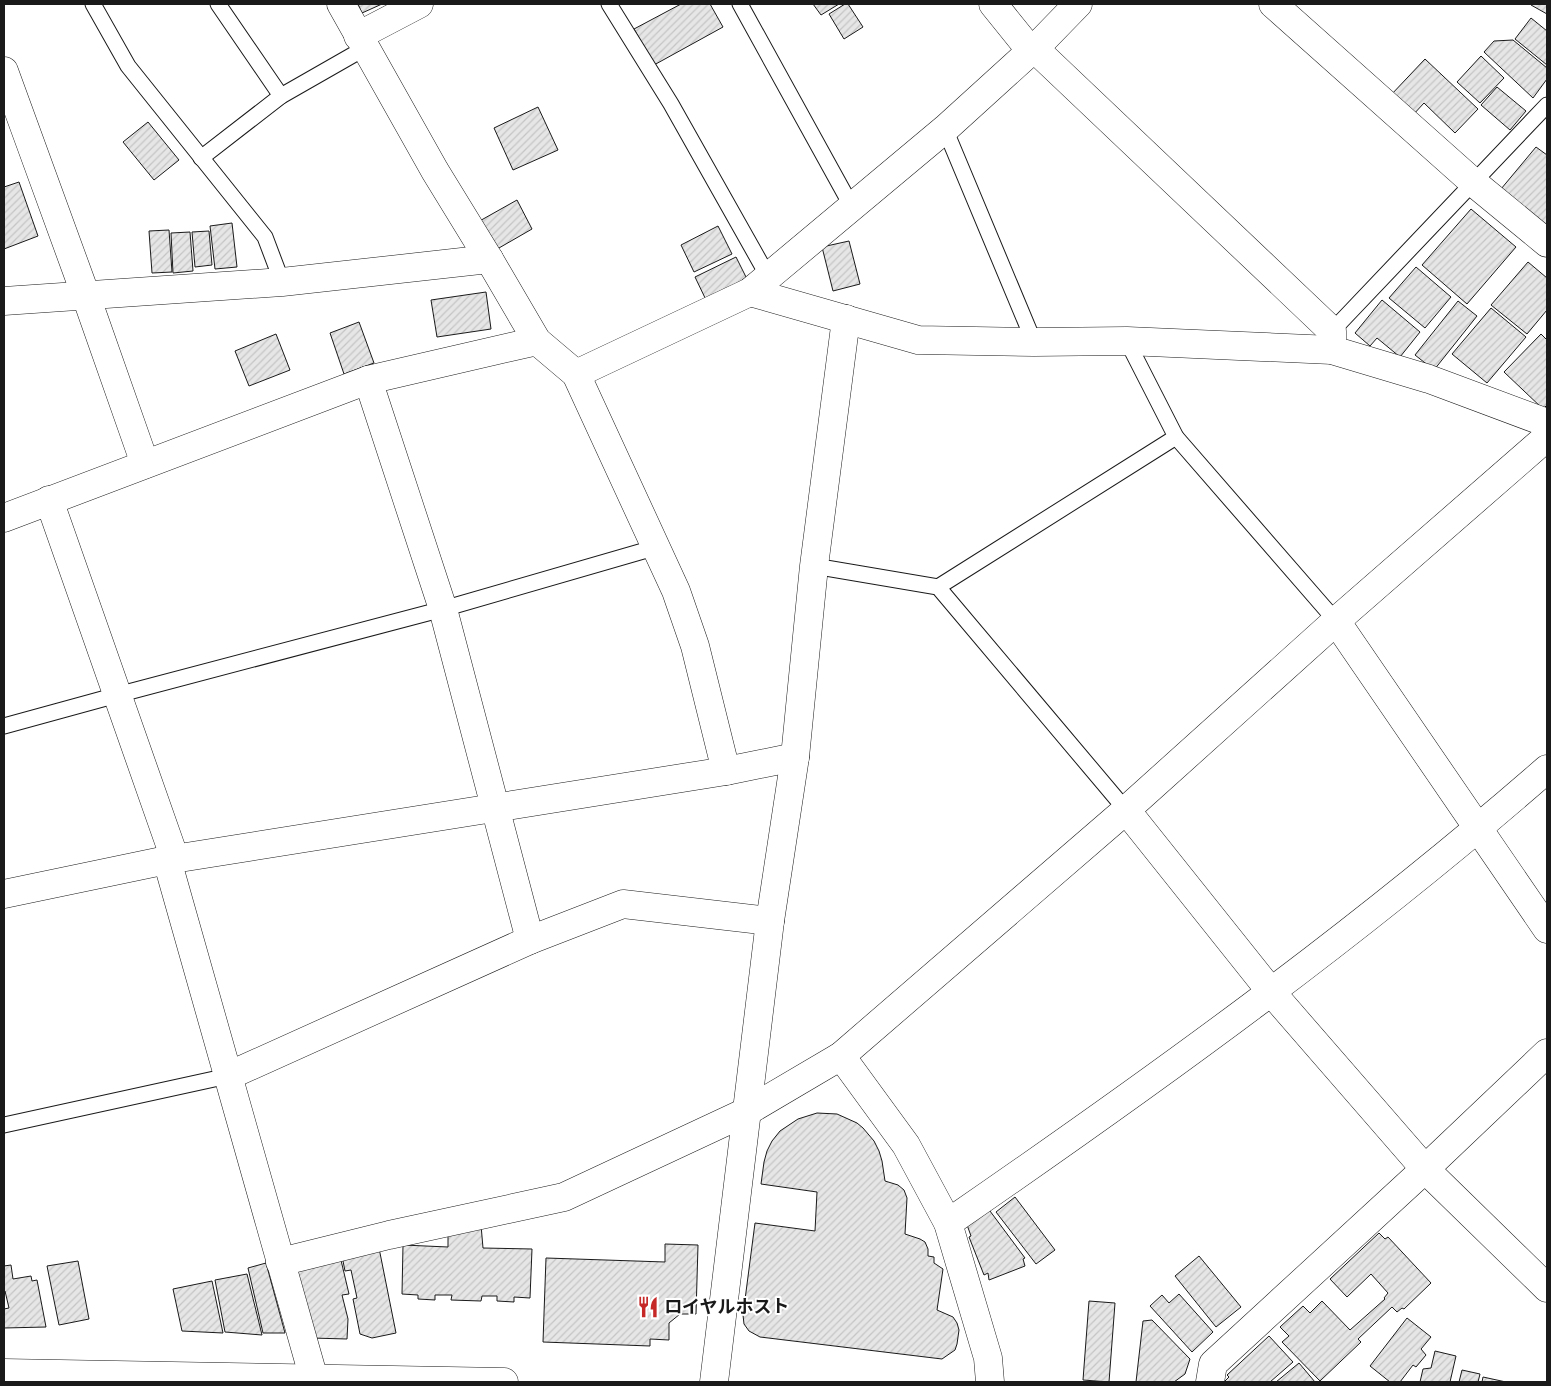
<svg xmlns="http://www.w3.org/2000/svg" width="1551" height="1386" viewBox="0 0 1551 1386" font-family="Cabin,'Noto Sans JP',sans-serif">
	<style>
		.building { fill: url(#building-hatch); stroke: #1a1a1a }
		.lines { fill: none; stroke-linecap: round; stroke-linejoin: round }
		.lane-casing { stroke: #1a1a1a; stroke-width: 17 }
		.street-casing { stroke: #1a1a1a; stroke-width: 29 }
		.secondary-casing { stroke: #1a1a1a; stroke-width: 29 }
		.primary-casing { stroke: #1a1a1a; stroke-width: 29 }
		.lane { stroke: #fff; stroke-width: 15 }
		.street { stroke: #fff; stroke-width: 28 }
		.secondary { stroke: #fff; stroke-width: 28 }
		.primary { stroke: #fff; stroke-width: 28 }
		.labels { text-anchor: middle; dominant-baseline: central; stroke-width: 4; stroke-linejoin: round; paint-order: stroke }
		.poi-label { font-size: 18px; font-weight: bold; fill: #1a1a1a; stroke: #fff; text-anchor: start }
	</style>
	<defs>
		<pattern id="building-hatch" width="6" height="6" patternUnits="userSpaceOnUse" patternTransform="scale(1.25)"><rect width="6" height="6" fill="#e6e6e6"/><path d="M-1 1l2-2M0 6l6-6M5 7l2-2" fill="none" stroke="#c5c5c5"/></pattern>
	</defs>
	<rect width="100%" height="100%" fill="#fff"/>
	<g class="building">
		<path d="M 358,4 L 382,4 L 362,13 Z"/>
		<path d="M 681,4 L 710,4 L 723,27 L 654,65 L 634,29 Z"/>
		<path d="M 813,4 L 839,4 L 821,15 Z"/>
		<path d="M 845,4 L 848,4 L 863,27 L 844,39 L 829,14 Z"/>
		<path d="M 1530,4 L 1547,4 L 1547,14 L 1531,5 Z"/>
		<path d="M 1531,18 L 1547,31 L 1547,65 L 1515,39 Z"/>
		<path d="M 1513,40 L 1547,68 L 1547,79 L 1533,98 L 1484,52 L 1494,41 Z"/>
		<path d="M 1481,56 L 1504,78 L 1480,103 L 1457,82 Z"/>
		<path d="M 1425,59 L 1478,109 L 1455,133 L 1424,103 L 1412,116 L 1390,96 Z"/>
		<path d="M 1497,87 L 1526,111 L 1510,130 L 1481,105 Z"/>
		<path d="M 538,107 L 558,150 L 513,170 L 494,128 Z"/>
		<path d="M 148,122 L 179,160 L 154,180 L 123,142 Z"/>
		<path d="M 1536,147 L 1547,155 L 1547,224 L 1546,226 L 1501,189 Z"/>
		<path d="M 19,182 L 38,236 L 4,249 L 4,187 Z"/>
		<path d="M 517,200 L 532,229 L 492,252 L 476,223 Z"/>
		<path d="M 1471,209 L 1516,247 L 1467,304 L 1422,265 Z"/>
		<path d="M 232,223 L 237,267 L 215,269 L 210,226 Z"/>
		<path d="M 718,226 L 732,254 L 694,272 L 681,245 Z"/>
		<path d="M 169,230 L 172,272 L 152,273 L 149,231 Z"/>
		<path d="M 209,231 L 212,265 L 195,267 L 192,232 Z"/>
		<path d="M 190,232 L 193,271 L 173,273 L 171,233 Z"/>
		<path d="M 849,241 L 860,284 L 833,291 L 822,247 Z"/>
		<path d="M 736,257 L 748,281 L 707,302 L 695,277 Z"/>
		<path d="M 1528,262 L 1547,278 L 1547,310 L 1527,334 L 1491,305 Z"/>
		<path d="M 1416,267 L 1451,297 L 1425,328 L 1389,298 Z"/>
		<path d="M 486,292 L 491,329 L 437,337 L 431,300 Z"/>
		<path d="M 1382,300 L 1420,332 L 1400,357 L 1377,338 L 1370,346 L 1355,333 Z"/>
		<path d="M 1458,301 L 1477,316 L 1434,370 L 1415,355 Z"/>
		<path d="M 1491,308 L 1526,337 L 1487,383 L 1452,354 Z"/>
		<path d="M 359,322 L 374,363 L 344,374 L 330,333 Z"/>
		<path d="M 276,334 L 290,370 L 249,386 L 235,351 Z"/>
		<path d="M 1541,334 L 1547,340 L 1547,405 L 1543,409 L 1504,372 Z"/>
		<path d="M 817,1113 L 837,1114 L 857,1123 L 863,1128 L 874,1141 L 879,1151 L 882,1161 L 885,1181 L 898,1185 L 904,1190 L 907,1198 L 905,1234 L 920,1239 L 925,1242 L 928,1249 L 928,1256 L 934,1257 L 934,1263 L 943,1269 L 937,1310 L 953,1317 L 957,1323 L 959,1330 L 957,1344 L 955,1350 L 942,1359 L 760,1337 L 749,1331 L 744,1324 L 743,1315 L 755,1223 L 815,1231 L 817,1192 L 761,1184 L 764,1162 L 767,1151 L 772,1141 L 780,1131 L 798,1119 Z"/>
		<path d="M 1015,1197 L 1055,1250 L 1036,1264 L 996,1212 Z"/>
		<path d="M 987,1207 L 1025,1258 L 1023,1259 L 1025,1266 L 989,1280 L 988,1273 L 984,1275 L 969,1237 L 971,1236 L 966,1222 Z"/>
		<path d="M 481,1225 L 483,1248 L 532,1249 L 530,1298 L 514,1297 L 514,1302 L 497,1301 L 497,1296 L 482,1296 L 481,1301 L 451,1300 L 452,1295 L 435,1295 L 435,1300 L 418,1299 L 418,1295 L 402,1294 L 403,1245 L 448,1247 L 448,1232 Z"/>
		<path d="M 1379,1233 L 1385,1239 L 1388,1237 L 1431,1283 L 1404,1309 L 1402,1308 L 1397,1312 L 1392,1307 L 1358,1339 L 1361,1342 L 1320,1381 L 1282,1342 L 1289,1336 L 1280,1327 L 1303,1306 L 1310,1313 L 1322,1301 L 1350,1330 L 1385,1299 L 1384,1298 L 1388,1293 L 1371,1274 L 1347,1297 L 1330,1279 Z"/>
		<path d="M 665,1244 L 698,1245 L 696,1314 L 680,1314 L 669,1323 L 669,1340 L 650,1339 L 650,1346 L 543,1342 L 546,1258 L 665,1262 Z"/>
		<path d="M 379,1248 L 396,1333 L 372,1338 L 360,1334 L 353,1299 L 357,1298 L 351,1270 L 345,1271 L 342,1256 Z"/>
		<path d="M 340,1256 L 349,1294 L 342,1295 L 348,1319 L 347,1339 L 311,1338 L 294,1277 L 303,1265 Z"/>
		<path d="M 1199,1256 L 1241,1307 L 1216,1327 L 1175,1276 Z"/>
		<path d="M 78,1261 L 89,1319 L 59,1325 L 47,1266 Z"/>
		<path d="M 266,1263 L 285,1333 L 263,1333 L 248,1268 Z"/>
		<path d="M 11,1265 L 13,1279 L 31,1276 L 32,1281 L 37,1280 L 46,1327 L 4,1328 L 4,1309 L 9,1308 L 5,1291 L 4,1291 L 4,1266 Z"/>
		<path d="M 247,1274 L 262,1335 L 225,1332 L 215,1280 Z"/>
		<path d="M 212,1281 L 223,1333 L 182,1331 L 173,1289 Z"/>
		<path d="M 1179,1294 L 1213,1332 L 1192,1352 L 1150,1306 L 1162,1295 L 1169,1303 Z"/>
		<path d="M 1089,1301 L 1115,1303 L 1109,1382 L 1083,1380 Z"/>
		<path d="M 1407,1318 L 1431,1337 L 1421,1349 L 1426,1355 L 1416,1367 L 1413,1365 L 1400,1382 L 1390,1382 L 1370,1366 Z"/>
		<path d="M 1152,1320 L 1190,1359 L 1185,1374 L 1174,1382 L 1136,1382 L 1143,1321 Z"/>
		<path d="M 1269,1336 L 1293,1362 L 1270,1382 L 1224,1382 L 1229,1377 L 1227,1375 Z"/>
		<path d="M 1435,1351 L 1456,1356 L 1450,1382 L 1420,1382 L 1423,1369 L 1431,1368 Z"/>
		<path d="M 1299,1363 L 1315,1382 L 1276,1382 Z"/>
		<path d="M 1462,1370 L 1480,1374 L 1478,1382 L 1459,1382 Z"/>
		<path d="M 1483,1377 L 1506,1382 L 1482,1382 Z"/>
	</g>
	<g class="lines">
		<g class="lane-casing">
			<g id="lane">
				<path d="M 93,4 L 128,66 L 265,237 L 282,282"/>
				<path d="M 218,4 L 281,96"/>
				<path d="M 609,4 L 671,104 L 769,278"/>
				<path d="M 740,4 L 852,207"/>
				<path d="M 945,129 L 1034,342"/>
				<path d="M 201,158 L 281,96 L 365,48"/>
				<path d="M 1332,331 L 1547,105"/>
				<path d="M 1127,341 L 1176,437 L 1336,621"/>
				<path d="M 814,566 L 938,587 L 1126,810"/>
				<path d="M 938,587 L 1176,437"/>
				<path d="M 4,726 L 117,695 L 443,609 L 657,547"/>
				<path d="M 4,1125 L 228,1076"/>
			</g>
		</g>
		<g class="street-casing">
			<g id="street">
				<path d="M 341,4 L 435,171 L 489,259 L 537,341 L 576,374 L 676,591 L 695,646 L 726,771"/>
				<path d="M 993,4 L 1031,51"/>
				<path d="M 1273,4 L 1474,183 L 1547,243"/>
				<path d="M 358,36 L 419,4"/>
				<path d="M 1034,48 L 1332,331 L 1332,350"/>
				<path d="M 4,71 L 86,296 L 145,464"/>
				<path d="M 750,292 L 918,340 L 1034,342 L 1127,341 L 1332,350 L 1429,379 L 1547,423"/>
				<path d="M 576,374 L 750,292 L 945,129 L 1043,40 L 1078,4"/>
				<path d="M 368,380 L 443,609 L 530,940"/>
				<path d="M 49,500 L 175,859"/>
				<path d="M 4,518 L 368,380 L 537,341"/>
				<path d="M 1336,621 L 1547,929"/>
				<path d="M 1126,810 L 1272,993 L 1425,1169 L 1547,1288"/>
				<path d="M 167,860 L 314,1379"/>
				<path d="M 4,894 L 167,860 L 726,771 L 795,757"/>
				<path d="M 841,1056 L 906,1145 L 948,1223 L 988,1358 L 990,1382"/>
				<path d="M 228,1076 L 530,940 L 623,904 L 770,921"/>
				<path d="M 948,1223 C 1154,1081 1358,934 1547,769"/>
				<path d="M 280,1262 L 389,1235 L 564,1197 L 746,1112 L 841,1056 L 1126,810 L 1336,621 L 1547,437"/>
				<path d="M 1210,1382 L 1213,1364 L 1425,1169 L 1547,1053"/>
			</g>
		</g>
		<g class="secondary-casing">
			<g id="secondary">
				<path d="M 4,301 L 282,282 L 489,259"/>
				<path d="M 714,1382 L 770,921 L 795,757 L 814,566 L 846,319"/>
			</g>
		</g>
		<g class="primary-casing">
			<path id="primary" d="M 4,1373 L 504,1382"/>
		</g>
		<use href="#lane" class="lane"/>
		<use href="#street" class="street"/>
		<use href="#secondary" class="secondary"/>
		<use href="#primary" class="primary"/>
	</g>
	<defs>
		<g id="restaurant-bare" transform="scale(1.725)"><path d="M-5-6h1v4h1v-4h1v4h1v-4h1v5L-1.5 .5V6h-2V.5L-5-1ZM5-6V6H3V1.5H1.5Q1.5-4 5-6Z" fill="#c62828" stroke="#fff" stroke-width="2.5" paint-order="stroke"/></g>
	</defs>
	<g fill-rule="evenodd">
		<use href="#restaurant-bare" x="648" y="1307"/>
	</g>
	<g class="labels">
		<g class="poi-label">
			<text x="664" y="1307">ロイヤルホスト</text>
		</g>
	</g>
	<rect width="1551" height="1386" fill="none" stroke="#1a1a1a" stroke-width="10"/>
</svg>
